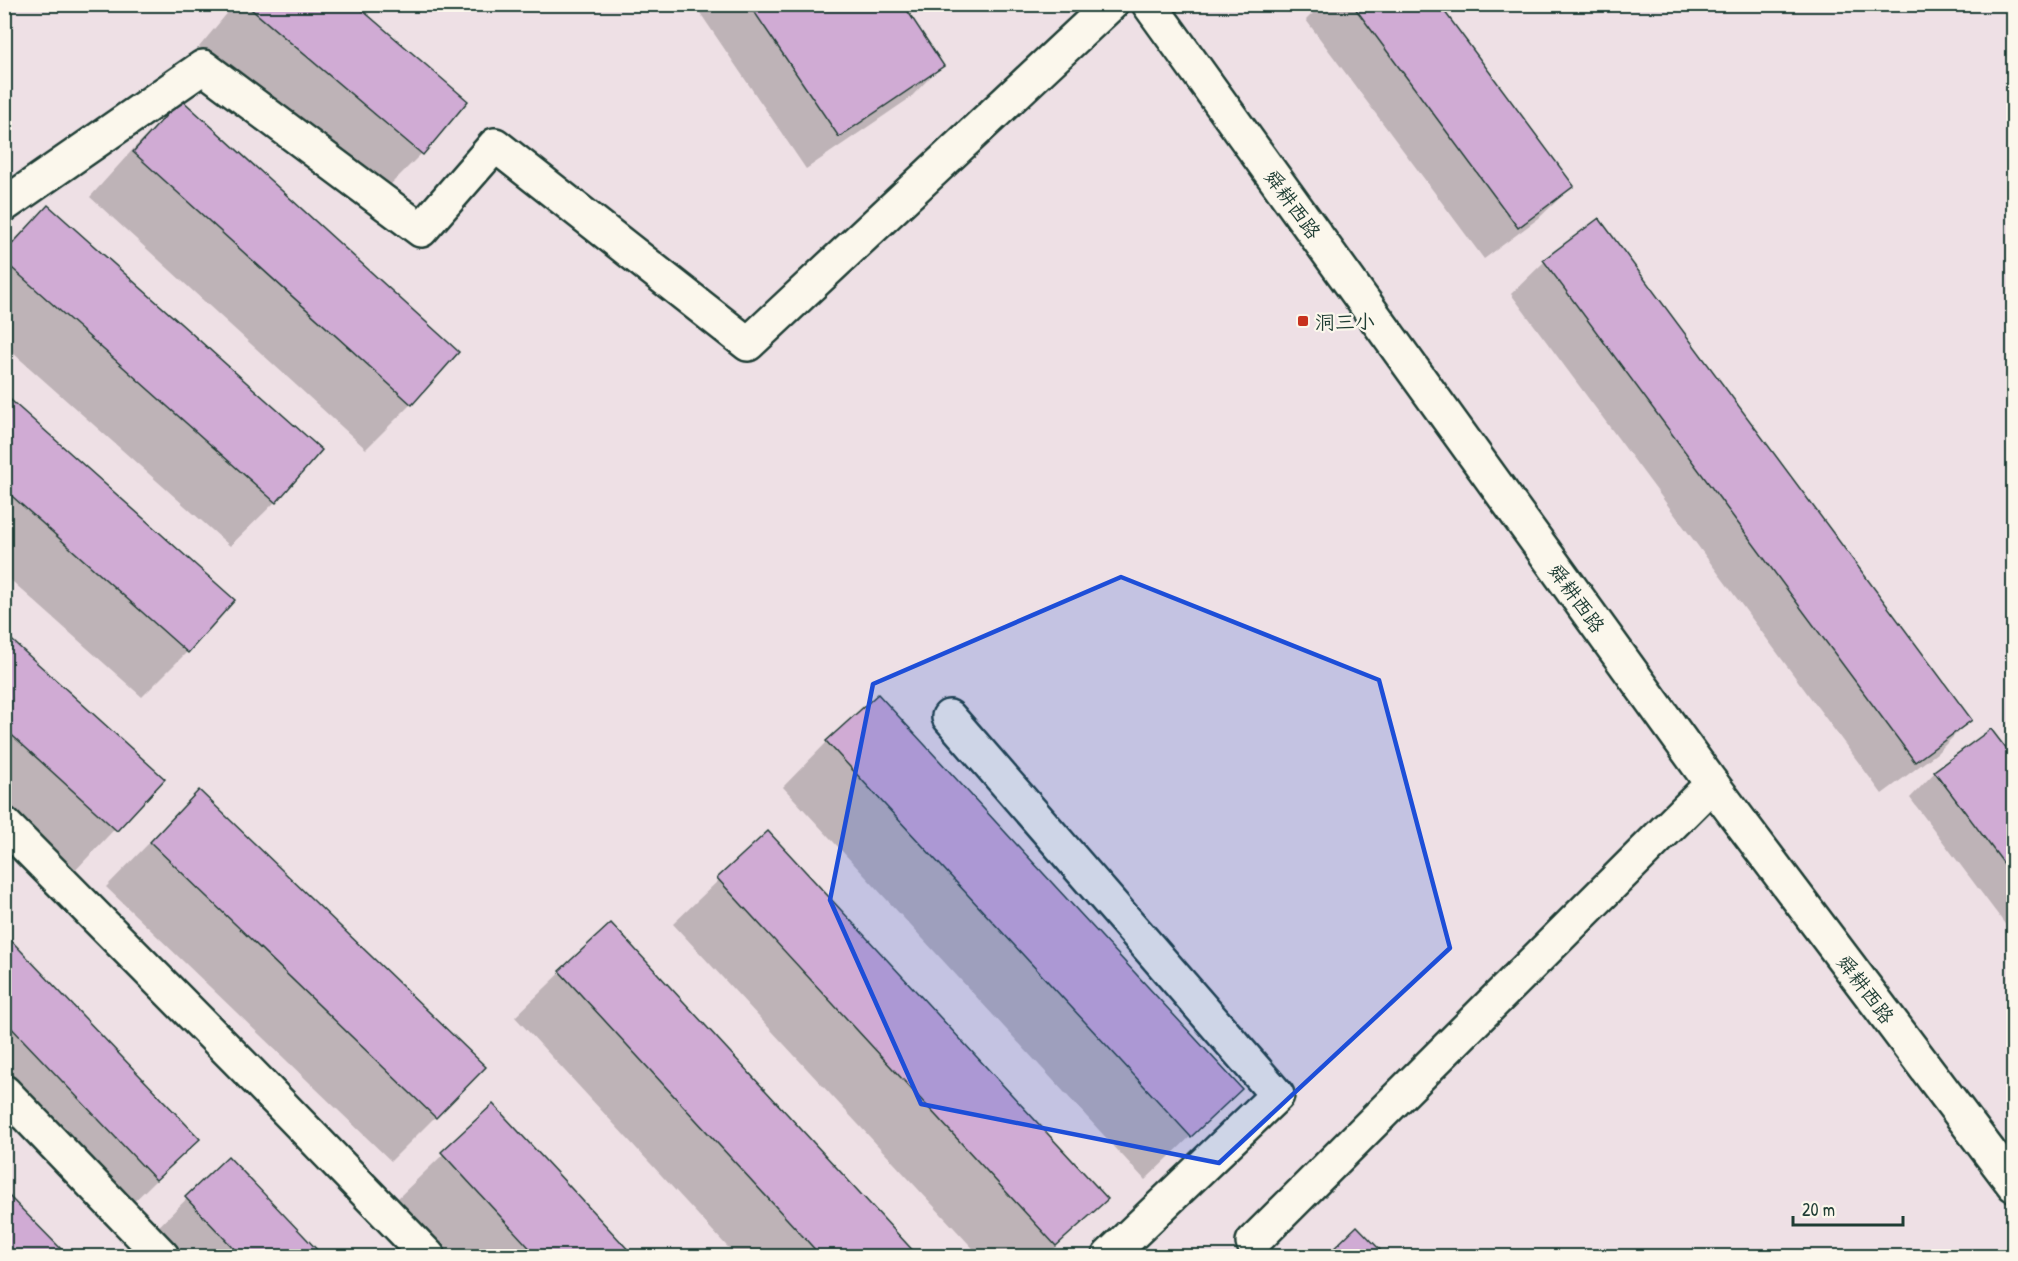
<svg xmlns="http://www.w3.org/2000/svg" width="2018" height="1261" viewBox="0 0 2018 1261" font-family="'Patrick Hand','LXGW WenKai TC',sans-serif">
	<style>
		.shadow { fill: #0003 }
		.building { fill: #d0abd4; stroke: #1f3d34; stroke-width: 1.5 }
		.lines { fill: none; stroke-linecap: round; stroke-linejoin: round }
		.minor-casing { stroke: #1f3d34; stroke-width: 38 }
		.secondary-casing { stroke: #1f3d34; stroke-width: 38 }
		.minor { stroke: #fbf7ec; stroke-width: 33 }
		.secondary { stroke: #fbf7ec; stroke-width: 33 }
		.marked { fill: #1d4ed8; fill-opacity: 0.2; stroke: #1d4ed8; stroke-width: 4.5; stroke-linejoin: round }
		.poi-dot { fill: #c8321e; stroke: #fbf7ec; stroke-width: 2 }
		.labels { text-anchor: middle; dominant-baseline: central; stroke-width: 4.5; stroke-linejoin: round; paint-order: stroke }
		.street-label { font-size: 20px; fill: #1f3d34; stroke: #fbf7ec }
		.poi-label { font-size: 20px; fill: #1f3d34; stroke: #fbf7ec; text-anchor: start }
	</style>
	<rect width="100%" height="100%" fill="#eee0e5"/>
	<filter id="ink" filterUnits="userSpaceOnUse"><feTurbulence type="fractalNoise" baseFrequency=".0167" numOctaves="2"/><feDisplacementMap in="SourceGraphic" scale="12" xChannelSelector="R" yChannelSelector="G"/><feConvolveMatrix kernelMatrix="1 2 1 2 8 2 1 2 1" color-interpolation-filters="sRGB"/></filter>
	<g filter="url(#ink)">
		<g class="shadow">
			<path d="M 235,4 L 352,4 L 466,101 L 421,154 L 377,198 L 199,47 Z"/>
			<path d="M 694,4 L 901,4 L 942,65 L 910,98 L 806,169 Z"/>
			<path d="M 1322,4 L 1437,4 L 1572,186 L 1539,218 L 1484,259 L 1306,20 Z"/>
			<path d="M 181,101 L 411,404 L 366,449 L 90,197 L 136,146 Z"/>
			<path d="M 48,207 L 320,450 L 275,502 L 230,546 L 4,345 L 4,250 Z"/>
			<path d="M 1599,220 L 1970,720 L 1937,753 L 1882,794 L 1511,294 L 1544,262 Z"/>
			<path d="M 4,396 L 233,600 L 187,652 L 142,697 L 4,574 Z"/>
			<path d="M 4,635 L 162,779 L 71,875 L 4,814 Z"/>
			<path d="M 827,742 L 1240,1089 L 1145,1180 L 783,787 Z"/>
			<path d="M 2014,761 L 2014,936 L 1910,798 L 1935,772 Z"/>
			<path d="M 199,792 L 435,1117 L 391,1161 L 106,887 Z"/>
			<path d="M 768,833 L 1106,1198 L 1047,1256 L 980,1256 L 673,924 Z"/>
			<path d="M 610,925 L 916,1256 L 736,1256 L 515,1017 Z"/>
			<path d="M 4,936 L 198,1139 L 111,1224 L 4,1112 Z"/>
			<path d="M 493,1106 L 632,1256 L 452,1256 L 398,1198 Z"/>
			<path d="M 228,1158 L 321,1256 L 155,1256 L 142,1243 Z"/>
			<path d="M 4,1193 L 66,1256 L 4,1256 Z"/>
			<path d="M 1357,1229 L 1384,1256 L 1328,1256 Z"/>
		</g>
		<g class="building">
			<path d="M 245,4 L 355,4 L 468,101 L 423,155 Z"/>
			<path d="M 749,4 L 903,4 L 944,66 L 839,137 Z"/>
			<path d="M 1352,4 L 1439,4 L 1574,186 L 1518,228 Z"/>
			<path d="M 181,99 L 459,352 L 412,405 L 133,152 Z"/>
			<path d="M 48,205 L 322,450 L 276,503 L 4,261 L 4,253 Z"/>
			<path d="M 1599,218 L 1972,720 L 1915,762 L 1543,260 Z"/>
			<path d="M 4,394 L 235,600 L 188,653 L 4,489 Z"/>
			<path d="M 4,633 L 165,779 L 117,831 L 4,728 Z"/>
			<path d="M 878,694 L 1242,1089 L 1191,1137 L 826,741 Z"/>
			<path d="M 1991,729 L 2014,759 L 2014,877 L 1934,771 Z"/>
			<path d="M 199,790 L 486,1067 L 436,1118 L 150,842 Z"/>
			<path d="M 768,831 L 1108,1199 L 1056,1246 L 717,878 Z"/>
			<path d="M 611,923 L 918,1256 L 821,1256 L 559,971 Z"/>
			<path d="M 4,933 L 200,1139 L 156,1180 L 4,1020 Z"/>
			<path d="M 493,1104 L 634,1256 L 537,1256 L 441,1152 Z"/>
			<path d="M 228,1156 L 323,1256 L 241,1256 L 185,1197 Z"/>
			<path d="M 4,1191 L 68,1256 L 4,1256 Z"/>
			<path d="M 1357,1226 L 1386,1256 L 1326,1256 Z"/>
		</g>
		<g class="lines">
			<g class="minor-casing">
				<g id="minor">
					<path d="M 4,205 L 203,67 L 421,230 L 495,145 L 748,344 L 1111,4"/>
					<path d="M 949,717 L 1277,1095 L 1109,1256"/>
					<path d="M 4,824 L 261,1084 L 428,1256"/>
					<path d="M 4,1092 L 162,1256"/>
					<path d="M 1253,1242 L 1712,784"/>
				</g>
			</g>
			<g class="secondary-casing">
				<path id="secondary" d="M 1149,4 L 1712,784 L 2014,1185"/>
			</g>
			<use href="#minor" class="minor"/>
			<use href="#secondary" class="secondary"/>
		</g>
	</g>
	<path class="marked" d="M 1121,577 L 1379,680 L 1450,948 L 1219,1163 L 921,1104 L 830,900 L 873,684 Z"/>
	<rect class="poi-dot" x="1297" y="315" width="12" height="12" rx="3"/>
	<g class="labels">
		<g class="street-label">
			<text transform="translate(1293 204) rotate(54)">舜耕西路</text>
			<text transform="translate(1577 598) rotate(54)">舜耕西路</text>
			<text transform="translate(1866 989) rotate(53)">舜耕西路</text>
		</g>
		<g class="poi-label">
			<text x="1315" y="321">洞三小</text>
		</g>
	</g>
	<rect width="2018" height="1261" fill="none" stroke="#fbf7ec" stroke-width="24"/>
	<rect x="12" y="12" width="1994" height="1237" fill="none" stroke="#1f3d34" stroke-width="2" filter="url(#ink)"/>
	<path d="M1793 1216v9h110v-9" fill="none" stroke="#1f3d34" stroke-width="3"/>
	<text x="1802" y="1216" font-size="18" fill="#1f3d34" stroke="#fbf7ec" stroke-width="4.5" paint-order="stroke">20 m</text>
</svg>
